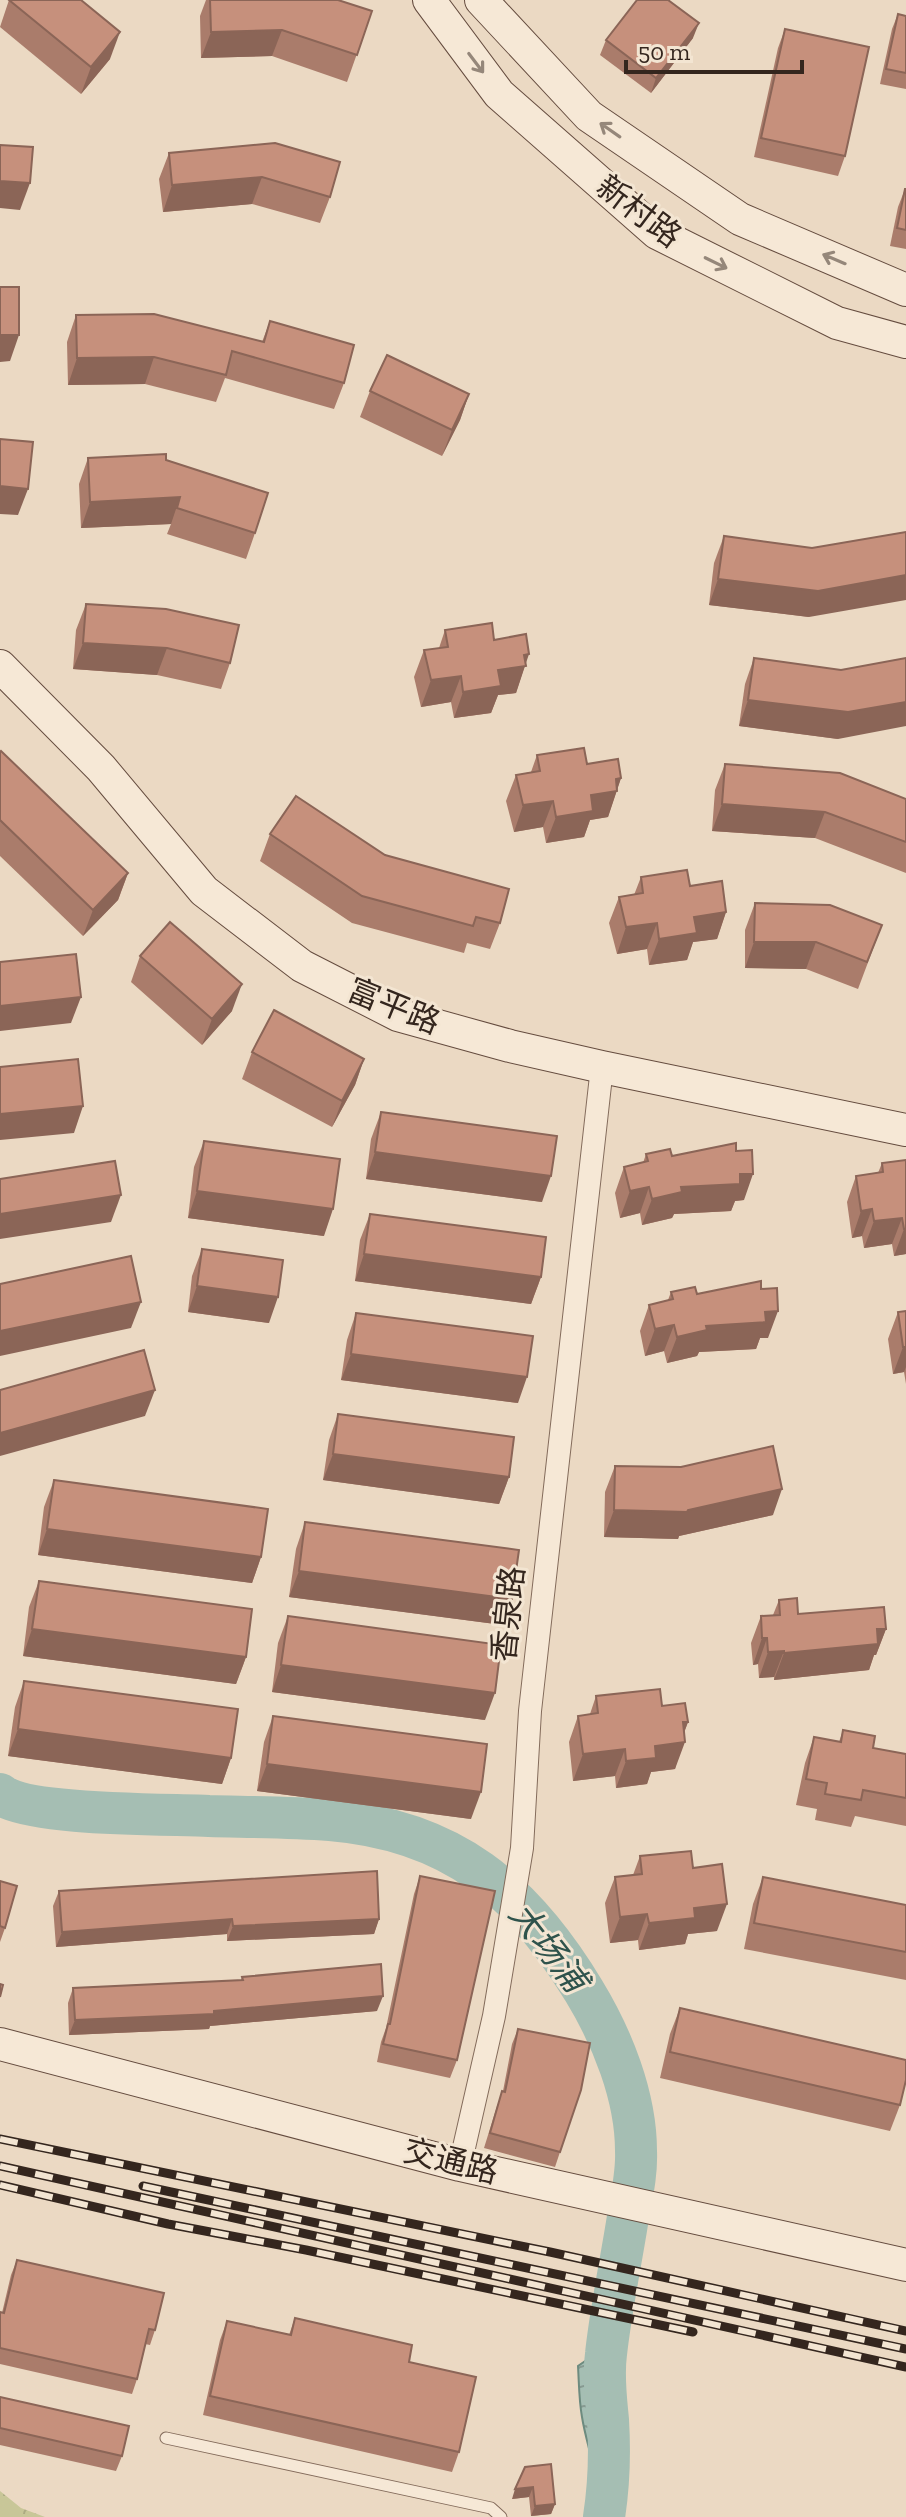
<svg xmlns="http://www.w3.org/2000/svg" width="906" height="2517" viewBox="0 0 906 2517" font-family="'Zilla Slab','Noto Sans SC',serif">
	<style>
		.forest { fill: url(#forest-crowns) }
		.water { fill: url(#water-waves); stroke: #6d8b7f; stroke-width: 2 }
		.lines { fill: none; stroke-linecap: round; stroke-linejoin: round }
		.river { stroke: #a5beb3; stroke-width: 42 }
		.lane-casing { stroke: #836b5b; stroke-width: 13 }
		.street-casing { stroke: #836b5b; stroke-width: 24 }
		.secondary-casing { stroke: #654c3f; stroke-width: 34 }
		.lane { stroke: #f6e8d6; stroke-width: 11 }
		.street { stroke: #f6e8d6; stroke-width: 22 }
		.secondary { stroke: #f6e8d6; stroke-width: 32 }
		.rail-casing { stroke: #34261e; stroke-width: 9 }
		.rail { stroke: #f3e5d2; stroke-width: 6; stroke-dasharray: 18; stroke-linecap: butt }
		.wall { fill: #aa7c6b }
		.shaded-wall { fill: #8b6557 }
		.building { fill: #c6907c; stroke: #8b6557; stroke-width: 2 }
		.oneway { stroke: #95877a }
		.labels { text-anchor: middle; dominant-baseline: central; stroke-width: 6; stroke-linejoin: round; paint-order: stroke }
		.street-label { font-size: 32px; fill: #34261e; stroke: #f3e5d2 }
		.water-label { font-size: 34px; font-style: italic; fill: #2f534c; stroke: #f3e5d2 }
	</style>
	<defs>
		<pattern id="forest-crowns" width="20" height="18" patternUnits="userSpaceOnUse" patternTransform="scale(2)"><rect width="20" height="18" fill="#c8c698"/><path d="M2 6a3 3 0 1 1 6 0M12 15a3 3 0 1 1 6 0" fill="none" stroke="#acaa83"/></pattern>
		<pattern id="water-waves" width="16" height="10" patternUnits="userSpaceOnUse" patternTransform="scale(2)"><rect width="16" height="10" fill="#a5beb3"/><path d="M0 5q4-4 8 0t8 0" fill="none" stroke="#879a91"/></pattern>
	</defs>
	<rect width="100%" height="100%" fill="#ebd9c3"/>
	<path class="forest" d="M 0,2491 L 21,2508 L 45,2517 L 0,2517 Z"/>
	<path class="water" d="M 607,2346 L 619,2386 L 616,2517 L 588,2517 C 604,2479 588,2455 582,2417 C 579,2401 579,2383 578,2366 Z"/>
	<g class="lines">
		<path class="river" d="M 0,1794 C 27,1816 168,1814 209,1816 C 249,1817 290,1817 330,1820 C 452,1830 523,1890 584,1991 C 612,2037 636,2096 636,2151 C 637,2173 632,2195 628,2217 C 621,2262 611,2308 606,2354 C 603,2376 606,2399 608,2420 C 610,2453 609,2485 604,2517"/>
		<g class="lane-casing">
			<path id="lane" d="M 166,2438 L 491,2508 L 501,2517"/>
		</g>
		<g class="street-casing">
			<path id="street" d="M 460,2165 L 494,2016 L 522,1848 L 530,1711 L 602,1067"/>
		</g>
		<g class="secondary-casing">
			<g id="secondary">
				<path d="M 429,0 L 499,94 L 657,233 L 837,323 L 906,342"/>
				<path d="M 481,0 L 589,116 L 740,219 L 906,290"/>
				<path d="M 0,666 L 101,768 L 204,891 L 302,966 L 398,1015 L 510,1046 L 602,1067 L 906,1130"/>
				<path d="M 0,2044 L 460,2165 L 906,2265"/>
			</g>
		</g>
		<use href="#lane" class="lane"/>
		<use href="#street" class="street"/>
		<use href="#secondary" class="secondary"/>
		<g class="rail-casing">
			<g id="rail">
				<path d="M 0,2139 L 550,2252 L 906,2331"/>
				<path d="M 0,2166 L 906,2367"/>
				<path d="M 0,2185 L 168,2224 L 306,2250 L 693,2332"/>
				<path d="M 143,2186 L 906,2349"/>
			</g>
		</g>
		<use href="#rail" class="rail"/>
	</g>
	<g class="wall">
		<path d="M 9,0 L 110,59 L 81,94 L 0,27 Z"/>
		<path d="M 206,0 L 338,0 L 372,11 L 347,82 L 272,56 L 201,58 L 200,16 Z"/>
		<path d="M 898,14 L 906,16 L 906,89 L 880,84 L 892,29 Z"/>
		<path d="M 785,29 L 845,156 L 838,176 L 754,157 L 778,48 Z"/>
		<path d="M 693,38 L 651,93 L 600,55 L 606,40 Z"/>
		<path d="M 275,143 L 330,197 L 320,223 L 252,204 L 163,212 L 159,179 L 169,153 Z"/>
		<path d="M 905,189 L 906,189 L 906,249 L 890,246 L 898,207 Z"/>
		<path d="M 76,315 L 262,342 L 270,321 L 344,383 L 334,409 L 225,378 L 216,402 L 145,384 L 68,385 L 67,342 Z"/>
		<path d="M 370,391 L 469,394 L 460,420 L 442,456 L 360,417 Z"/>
		<path d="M 88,458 L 166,460 L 255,533 L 246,559 L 167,534 L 171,524 L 81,528 L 79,484 Z"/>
		<path d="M 724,536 L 809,617 L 709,605 L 714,563 Z"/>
		<path d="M 86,604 L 230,663 L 221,689 L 157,675 L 73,669 L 76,630 Z"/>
		<path d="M 445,630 L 494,640 L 525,665 L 516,693 L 498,695 L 491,713 L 454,718 L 451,702 L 421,707 L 414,677 L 424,650 L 439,648 Z"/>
		<path d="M 754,658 L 838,739 L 739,726 L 745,684 Z"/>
		<path d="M 0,752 L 128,873 L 118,900 L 83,936 L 0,856 Z"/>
		<path d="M 537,755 L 587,764 L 621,778 L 608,817 L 590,820 L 584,837 L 546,843 L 543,827 L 514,832 L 506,801 L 516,775 L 531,772 Z"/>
		<path d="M 725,764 L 906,799 L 906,873 L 815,838 L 712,831 L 715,790 Z"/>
		<path d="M 270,834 L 385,855 L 500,923 L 490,949 L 467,943 L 464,953 L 352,923 L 260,861 Z"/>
		<path d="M 641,877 L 690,886 L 726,912 L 717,939 L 693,942 L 687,960 L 649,965 L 647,949 L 617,954 L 609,923 L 619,897 L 634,895 Z"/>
		<path d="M 755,903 L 882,925 L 858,989 L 806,969 L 745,968 L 745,930 Z"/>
		<path d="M 140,956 L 232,1011 L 202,1045 L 131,982 Z"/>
		<path d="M 252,1052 L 364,1059 L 355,1085 L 332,1127 L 242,1079 Z"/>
		<path d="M 381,1112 L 542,1202 L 366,1179 L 371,1139 Z"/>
		<path d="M 204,1141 L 324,1236 L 188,1218 L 194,1167 Z"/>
		<path d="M 736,1151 L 744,1200 L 735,1201 L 731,1211 L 674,1214 L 672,1218 L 642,1225 L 640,1213 L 620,1218 L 615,1193 L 624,1167 L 643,1163 L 646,1154 L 672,1156 Z"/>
		<path d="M 906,1160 L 906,1254 L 894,1256 L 892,1244 L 864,1248 L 862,1236 L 852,1238 L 847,1202 L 856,1176 L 878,1173 L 882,1163 Z"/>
		<path d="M 370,1214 L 541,1277 L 531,1304 L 355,1281 L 360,1240 Z"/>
		<path d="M 202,1249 L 269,1323 L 188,1312 L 192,1276 Z"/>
		<path d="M 761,1289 L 768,1338 L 760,1338 L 756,1349 L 699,1352 L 697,1356 L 667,1363 L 664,1351 L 645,1356 L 640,1331 L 649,1305 L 668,1300 L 671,1292 L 697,1294 Z"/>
		<path d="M 906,1311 L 906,1384 L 904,1372 L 893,1374 L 888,1339 L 898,1312 Z"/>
		<path d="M 356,1313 L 518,1403 L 341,1380 L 347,1340 Z"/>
		<path d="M 338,1414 L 509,1477 L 499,1504 L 323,1480 L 329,1440 Z"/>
		<path d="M 615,1466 L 773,1515 L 679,1536 L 678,1539 L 604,1537 L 605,1492 Z"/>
		<path d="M 54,1480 L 261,1557 L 252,1583 L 38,1555 L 44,1507 Z"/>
		<path d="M 305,1522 L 503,1625 L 289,1597 L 296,1549 Z"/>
		<path d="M 39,1581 L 246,1657 L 236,1684 L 23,1656 L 29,1607 Z"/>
		<path d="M 779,1600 L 798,1614 L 886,1629 L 876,1655 L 874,1655 L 869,1670 L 774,1680 L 774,1677 L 759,1678 L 758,1664 L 753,1665 L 751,1643 L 761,1616 L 773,1615 Z"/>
		<path d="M 288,1616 L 485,1720 L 272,1692 L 278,1643 Z"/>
		<path d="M 24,1681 L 231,1758 L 222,1784 L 8,1756 L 15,1707 Z"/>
		<path d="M 596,1696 L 662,1706 L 688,1722 L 684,1733 L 675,1769 L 651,1772 L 647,1784 L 616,1788 L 615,1776 L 573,1781 L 569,1742 L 578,1716 L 590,1714 Z"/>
		<path d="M 273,1716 L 471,1819 L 257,1791 L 264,1742 Z"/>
		<path d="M 843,1730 L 873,1748 L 906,1754 L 906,1826 L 855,1816 L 851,1827 L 815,1820 L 817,1809 L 796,1805 L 805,1763 L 814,1737 L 839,1742 Z"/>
		<path d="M 640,1856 L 693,1868 L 717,1931 L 688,1934 L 685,1944 L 639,1950 L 638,1940 L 610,1943 L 605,1903 L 615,1877 L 633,1875 Z"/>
		<path d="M 420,1876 L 457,2060 L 450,2078 L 377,2062 L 381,2042 L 386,2028 L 414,1894 Z"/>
		<path d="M 763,1877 L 906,1905 L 906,1980 L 744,1949 L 753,1904 Z"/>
		<path d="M 0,1881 L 5,1928 L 0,1942 Z"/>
		<path d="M 59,1891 L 379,1919 L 374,1934 L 227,1941 L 227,1934 L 56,1947 L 53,1906 Z"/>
		<path d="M 242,1977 L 377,2011 L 210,2026 L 209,2029 L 69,2035 L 68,2003 L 73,1988 L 241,1980 Z"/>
		<path d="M 680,2008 L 900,2105 L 890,2131 L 660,2078 L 670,2034 Z"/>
		<path d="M 518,2029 L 560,2152 L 555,2167 L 484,2148 L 497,2106 L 503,2091 L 512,2044 Z"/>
		<path d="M 17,2260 L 155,2330 L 150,2345 L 145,2344 L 137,2379 L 132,2394 L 0,2364 L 0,2312 L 2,2313 L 11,2275 Z"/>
		<path d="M 295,2318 L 409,2362 L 459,2452 L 452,2472 L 203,2415 L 220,2340 L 227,2321 L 289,2335 Z"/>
		<path d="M 0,2397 L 122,2456 L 116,2471 L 0,2445 Z"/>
		<path d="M 551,2464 L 555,2504 L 551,2514 L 531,2516 L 529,2497 L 512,2499 Z"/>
	</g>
	<g class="shaded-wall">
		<path d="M 699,23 L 693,38 L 651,93 L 656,78 Z"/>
		<path d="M 282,30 L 272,56 L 201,58 L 211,32 Z"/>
		<path d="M 120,32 L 110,59 L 81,94 L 91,67 Z"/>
		<path d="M 262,177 L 252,204 L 163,212 L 172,185 Z"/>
		<path d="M 0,181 L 30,183 L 20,210 L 0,208 Z"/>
		<path d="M 0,335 L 19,335 L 10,361 L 0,362 Z"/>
		<path d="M 154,357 L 145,384 L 68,385 L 77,358 Z"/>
		<path d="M 469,394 L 460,420 L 442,456 L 452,430 Z"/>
		<path d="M 0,486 L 28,489 L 18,515 L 0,514 Z"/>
		<path d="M 180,497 L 171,524 L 81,528 L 90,502 Z"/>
		<path d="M 906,575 L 906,600 L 809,617 L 709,605 L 718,579 Z"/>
		<path d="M 83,643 L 167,648 L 157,675 L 73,669 Z"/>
		<path d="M 529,654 L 516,693 L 498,695 L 491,713 L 454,718 L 463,692 L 524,655 Z"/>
		<path d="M 461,676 L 451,702 L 421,707 L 431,680 Z"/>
		<path d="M 748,700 L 906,702 L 906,726 L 838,739 L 739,726 Z"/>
		<path d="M 621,778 L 608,817 L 590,820 L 584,837 L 546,843 L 556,817 L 616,779 Z"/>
		<path d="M 553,801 L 543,827 L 514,832 L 523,805 Z"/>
		<path d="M 722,804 L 825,812 L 815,838 L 712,831 Z"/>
		<path d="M 128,873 L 118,900 L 83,936 L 93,910 Z"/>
		<path d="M 726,912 L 717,939 L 693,942 L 687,960 L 649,965 L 659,939 L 694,917 Z"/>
		<path d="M 657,923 L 647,949 L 617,954 L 626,927 Z"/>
		<path d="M 754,942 L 816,942 L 806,969 L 745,968 Z"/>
		<path d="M 242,984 L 232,1011 L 202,1045 L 212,1019 Z"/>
		<path d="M 81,997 L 71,1023 L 0,1031 L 0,1006 Z"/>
		<path d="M 364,1059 L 355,1085 L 332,1127 L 342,1101 Z"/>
		<path d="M 83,1106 L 74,1133 L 0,1140 L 0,1114 Z"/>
		<path d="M 375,1152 L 551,1176 L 542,1202 L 366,1179 Z"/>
		<path d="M 740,1174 L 753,1174 L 744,1200 L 735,1201 L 731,1211 L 674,1214 L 672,1218 L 642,1225 L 652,1199 L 681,1187 Z"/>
		<path d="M 649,1187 L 640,1213 L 620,1218 L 630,1191 Z"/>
		<path d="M 197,1191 L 333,1209 L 324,1236 L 188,1218 Z"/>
		<path d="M 121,1195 L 111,1222 L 0,1239 L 0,1214 Z"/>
		<path d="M 872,1209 L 862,1236 L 852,1238 L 861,1211 Z"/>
		<path d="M 902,1218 L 892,1244 L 864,1248 L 874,1221 Z"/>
		<path d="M 904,1229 L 906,1229 L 906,1254 L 894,1256 Z"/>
		<path d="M 364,1254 L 541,1277 L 531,1304 L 355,1281 Z"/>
		<path d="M 197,1286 L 278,1297 L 269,1323 L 188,1312 Z"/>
		<path d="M 141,1302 L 131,1328 L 0,1356 L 0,1331 Z"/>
		<path d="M 778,1311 L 768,1338 L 760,1338 L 756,1349 L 699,1352 L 697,1356 L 667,1363 L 677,1337 L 706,1326 L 765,1312 Z"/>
		<path d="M 674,1325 L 664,1351 L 645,1356 L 655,1329 Z"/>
		<path d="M 903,1347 L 906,1347 L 906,1367 L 904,1372 L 893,1374 Z"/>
		<path d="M 351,1354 L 527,1377 L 518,1403 L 341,1380 Z"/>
		<path d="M 155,1390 L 145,1416 L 0,1456 L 0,1433 Z"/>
		<path d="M 333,1454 L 509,1477 L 499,1504 L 323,1480 Z"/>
		<path d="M 782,1489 L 773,1515 L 679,1536 L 678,1539 L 604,1537 L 614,1510 L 688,1510 Z"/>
		<path d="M 47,1529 L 261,1557 L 252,1583 L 38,1555 Z"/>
		<path d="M 299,1571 L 512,1599 L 503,1625 L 289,1597 Z"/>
		<path d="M 32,1629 L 246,1657 L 236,1684 L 23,1656 Z"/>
		<path d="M 877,1629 L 886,1629 L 876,1655 L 874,1655 L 869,1670 L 774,1680 L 784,1653 Z"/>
		<path d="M 762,1638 L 767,1638 L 758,1664 L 753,1665 Z"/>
		<path d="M 784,1651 L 774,1677 L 759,1678 L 768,1652 Z"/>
		<path d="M 281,1665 L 495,1693 L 485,1720 L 272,1692 Z"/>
		<path d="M 683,1722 L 688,1722 L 680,1743 L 685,1742 L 675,1769 L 651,1772 L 647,1784 L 616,1788 L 626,1761 L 655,1746 Z"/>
		<path d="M 18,1729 L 231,1758 L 222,1784 L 8,1756 Z"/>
		<path d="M 625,1749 L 615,1776 L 573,1781 L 583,1754 Z"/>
		<path d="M 267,1764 L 481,1792 L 471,1819 L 257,1791 Z"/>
		<path d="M 727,1904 L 717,1931 L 688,1934 L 685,1944 L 639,1950 L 649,1923 L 694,1908 Z"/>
		<path d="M 647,1914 L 638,1940 L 610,1943 L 620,1917 Z"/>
		<path d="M 232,1919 L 227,1934 L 56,1947 L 62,1932 Z"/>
		<path d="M 379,1919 L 374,1934 L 227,1941 L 233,1926 Z"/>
		<path d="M 383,1996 L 377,2011 L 210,2026 L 209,2029 L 69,2035 L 75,2020 L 214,2011 Z"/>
		<path d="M 533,2487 L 529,2497 L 512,2499 L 515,2489 Z"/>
		<path d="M 555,2504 L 551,2514 L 531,2516 L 535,2506 Z"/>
	</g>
	<g class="building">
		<path d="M 9,0 L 81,0 L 120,32 L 91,67 Z"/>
		<path d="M 210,0 L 338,0 L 372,11 L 357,55 L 282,30 L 211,32 Z"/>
		<path d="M 637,0 L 668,0 L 699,23 L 656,78 L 606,40 Z"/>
		<path d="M 898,14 L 906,16 L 906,73 L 886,69 Z"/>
		<path d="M 785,29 L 869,47 L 845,156 L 761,138 Z"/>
		<path d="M 275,143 L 340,162 L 330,197 L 262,177 L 172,185 L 169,153 Z"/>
		<path d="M 0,145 L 33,147 L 30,183 L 0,181 Z"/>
		<path d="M 905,189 L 906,189 L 906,230 L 897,228 Z"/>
		<rect x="0" y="287" width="19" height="48"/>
		<path d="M 154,314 L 264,342 L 270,321 L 354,345 L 344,383 L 232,351 L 226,375 L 154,357 L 77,358 L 76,315 Z"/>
		<path d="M 387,355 L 469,394 L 452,430 L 370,391 Z"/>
		<path d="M 0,439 L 33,442 L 28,489 L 0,486 Z"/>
		<path d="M 166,454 L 166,460 L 268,493 L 255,533 L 177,508 L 180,497 L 90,502 L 88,458 Z"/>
		<path d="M 906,532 L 906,575 L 818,591 L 718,579 L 724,536 L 812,548 Z"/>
		<path d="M 86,604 L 166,609 L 239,625 L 230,663 L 167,648 L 83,643 Z"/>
		<path d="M 492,623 L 494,640 L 526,634 L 529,654 L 524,655 L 526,666 L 498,670 L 501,686 L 463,692 L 461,676 L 431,680 L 424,650 L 448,647 L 445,630 Z"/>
		<path d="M 754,658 L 841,670 L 906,658 L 906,702 L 848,712 L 748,700 Z"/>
		<path d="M 584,748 L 587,764 L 618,759 L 621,778 L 616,779 L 617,791 L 591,795 L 593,811 L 556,817 L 553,801 L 523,805 L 516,775 L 540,771 L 537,755 Z"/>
		<path d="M 1,751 L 128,873 L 93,910 L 0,820 L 0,752 Z"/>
		<path d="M 725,764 L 840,773 L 906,799 L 906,842 L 825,812 L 722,804 Z"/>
		<path d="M 296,796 L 385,855 L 509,889 L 500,923 L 476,917 L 473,926 L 362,896 L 270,834 Z"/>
		<path d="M 687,870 L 690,886 L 722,881 L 726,912 L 694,917 L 697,933 L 659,939 L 657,923 L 626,927 L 619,897 L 643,893 L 641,877 Z"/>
		<path d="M 755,903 L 830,905 L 882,925 L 867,962 L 816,942 L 754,942 Z"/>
		<path d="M 170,922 L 242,984 L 212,1019 L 140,956 Z"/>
		<path d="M 76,954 L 81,997 L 0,1006 L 0,962 Z"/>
		<path d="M 274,1010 L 364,1059 L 342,1101 L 252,1052 Z"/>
		<path d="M 78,1059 L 83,1106 L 0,1114 L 0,1067 Z"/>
		<path d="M 381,1112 L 557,1136 L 551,1176 L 375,1152 Z"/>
		<path d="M 204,1141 L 340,1159 L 333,1209 L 197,1191 Z"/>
		<path d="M 736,1143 L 736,1151 L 752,1150 L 753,1174 L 740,1174 L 740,1184 L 681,1187 L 682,1192 L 652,1199 L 649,1187 L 630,1191 L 624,1167 L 648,1161 L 646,1154 L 670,1149 L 672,1156 Z"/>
		<path d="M 906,1160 L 906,1229 L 904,1229 L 902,1218 L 874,1221 L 872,1209 L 861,1211 L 856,1176 L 883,1172 L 882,1163 Z"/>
		<path d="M 115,1161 L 121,1195 L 0,1214 L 0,1179 Z"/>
		<path d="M 370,1214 L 546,1237 L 541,1277 L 364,1254 Z"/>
		<path d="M 202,1249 L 283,1260 L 278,1297 L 197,1286 Z"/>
		<path d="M 131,1256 L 141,1302 L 0,1331 L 0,1284 Z"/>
		<path d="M 761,1281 L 761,1289 L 777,1288 L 778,1311 L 765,1312 L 766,1322 L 706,1326 L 707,1330 L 677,1337 L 674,1325 L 655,1329 L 649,1305 L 673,1299 L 671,1292 L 695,1287 L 697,1294 Z"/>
		<path d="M 906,1311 L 906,1347 L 903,1347 L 898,1312 Z"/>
		<path d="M 356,1313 L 533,1336 L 527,1377 L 351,1354 Z"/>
		<path d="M 144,1350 L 155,1390 L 0,1433 L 0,1390 Z"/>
		<path d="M 338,1414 L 514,1437 L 509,1477 L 333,1454 Z"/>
		<path d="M 773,1446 L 782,1489 L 688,1510 L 687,1512 L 614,1510 L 615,1466 L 681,1467 Z"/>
		<path d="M 54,1480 L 268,1509 L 261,1557 L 47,1529 Z"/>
		<path d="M 305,1522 L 519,1550 L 512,1599 L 299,1571 Z"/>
		<path d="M 39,1581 L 252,1609 L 246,1657 L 32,1629 Z"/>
		<path d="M 797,1598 L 798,1614 L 884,1607 L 886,1629 L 877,1629 L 878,1644 L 784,1653 L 784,1651 L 768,1652 L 767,1638 L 762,1638 L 761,1616 L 780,1615 L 779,1600 Z"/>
		<path d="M 288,1616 L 501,1645 L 495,1693 L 281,1665 Z"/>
		<path d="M 24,1681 L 238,1709 L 231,1758 L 18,1729 Z"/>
		<path d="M 660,1689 L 662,1706 L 685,1703 L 688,1722 L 683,1722 L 685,1742 L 655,1746 L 656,1758 L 626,1761 L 625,1749 L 583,1754 L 578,1716 L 598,1713 L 596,1696 Z"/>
		<path d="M 273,1716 L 487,1744 L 481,1792 L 267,1764 Z"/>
		<path d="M 843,1730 L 875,1736 L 873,1748 L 906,1754 L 906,1798 L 863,1790 L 861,1800 L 825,1794 L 827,1783 L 806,1779 L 814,1737 L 841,1742 Z"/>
		<path d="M 691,1851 L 693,1868 L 722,1864 L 727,1904 L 694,1908 L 695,1918 L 649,1923 L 647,1914 L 620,1917 L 615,1877 L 642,1874 L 640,1856 Z"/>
		<path d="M 377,1871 L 379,1919 L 233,1926 L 232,1919 L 62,1932 L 59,1891 Z"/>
		<path d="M 420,1876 L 495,1891 L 457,2060 L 383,2044 L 388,2024 L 390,2024 Z"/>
		<path d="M 763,1877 L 906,1905 L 906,1952 L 754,1923 Z"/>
		<path d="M 0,1881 L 17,1886 L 5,1928 L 0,1926 Z"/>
		<path d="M 381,1964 L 383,1996 L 214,2011 L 214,2014 L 75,2020 L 73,1988 L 243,1980 L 242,1977 Z"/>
		<path d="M 0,1984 L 3,1985 L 0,1997 Z"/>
		<path d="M 680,2008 L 906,2060 L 906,2080 L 900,2105 L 670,2052 Z"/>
		<path d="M 518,2029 L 590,2043 L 581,2090 L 560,2152 L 490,2133 L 502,2091 L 505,2092 Z"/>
		<path d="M 17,2260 L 164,2293 L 155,2330 L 149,2329 L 137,2379 L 0,2348 L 0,2312 L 4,2313 Z"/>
		<path d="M 295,2318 L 412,2345 L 409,2362 L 476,2377 L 459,2452 L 210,2396 L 227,2321 L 291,2335 Z"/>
		<path d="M 0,2397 L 129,2426 L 122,2456 L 0,2428 Z"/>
		<path d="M 551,2464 L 555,2504 L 535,2506 L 533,2487 L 515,2489 L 525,2467 Z"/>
	</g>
	<defs><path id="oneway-shaft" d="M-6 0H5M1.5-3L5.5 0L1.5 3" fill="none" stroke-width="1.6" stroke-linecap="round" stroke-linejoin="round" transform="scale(2)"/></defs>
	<g class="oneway">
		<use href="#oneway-shaft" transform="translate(476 63) rotate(53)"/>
		<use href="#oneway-shaft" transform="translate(610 130) rotate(-145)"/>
		<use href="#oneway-shaft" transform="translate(834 259) rotate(-157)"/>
		<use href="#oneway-shaft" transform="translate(716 263) rotate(26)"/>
	</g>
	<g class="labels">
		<g class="street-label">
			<text transform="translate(639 211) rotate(37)">新村路</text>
			<text transform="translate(394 1006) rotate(22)">富平路</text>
			<text transform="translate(508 1614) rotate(-84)">香泉路</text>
			<text transform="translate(451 2161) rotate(14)">交通路</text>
		</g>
		<g class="water-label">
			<text transform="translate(548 1947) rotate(52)">大场浦</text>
		</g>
	</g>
	<path d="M626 60v12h176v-12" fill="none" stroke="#34261e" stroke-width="4"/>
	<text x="638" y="60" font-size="24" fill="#34261e" stroke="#f3e5d2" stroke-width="6" paint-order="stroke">50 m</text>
</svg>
